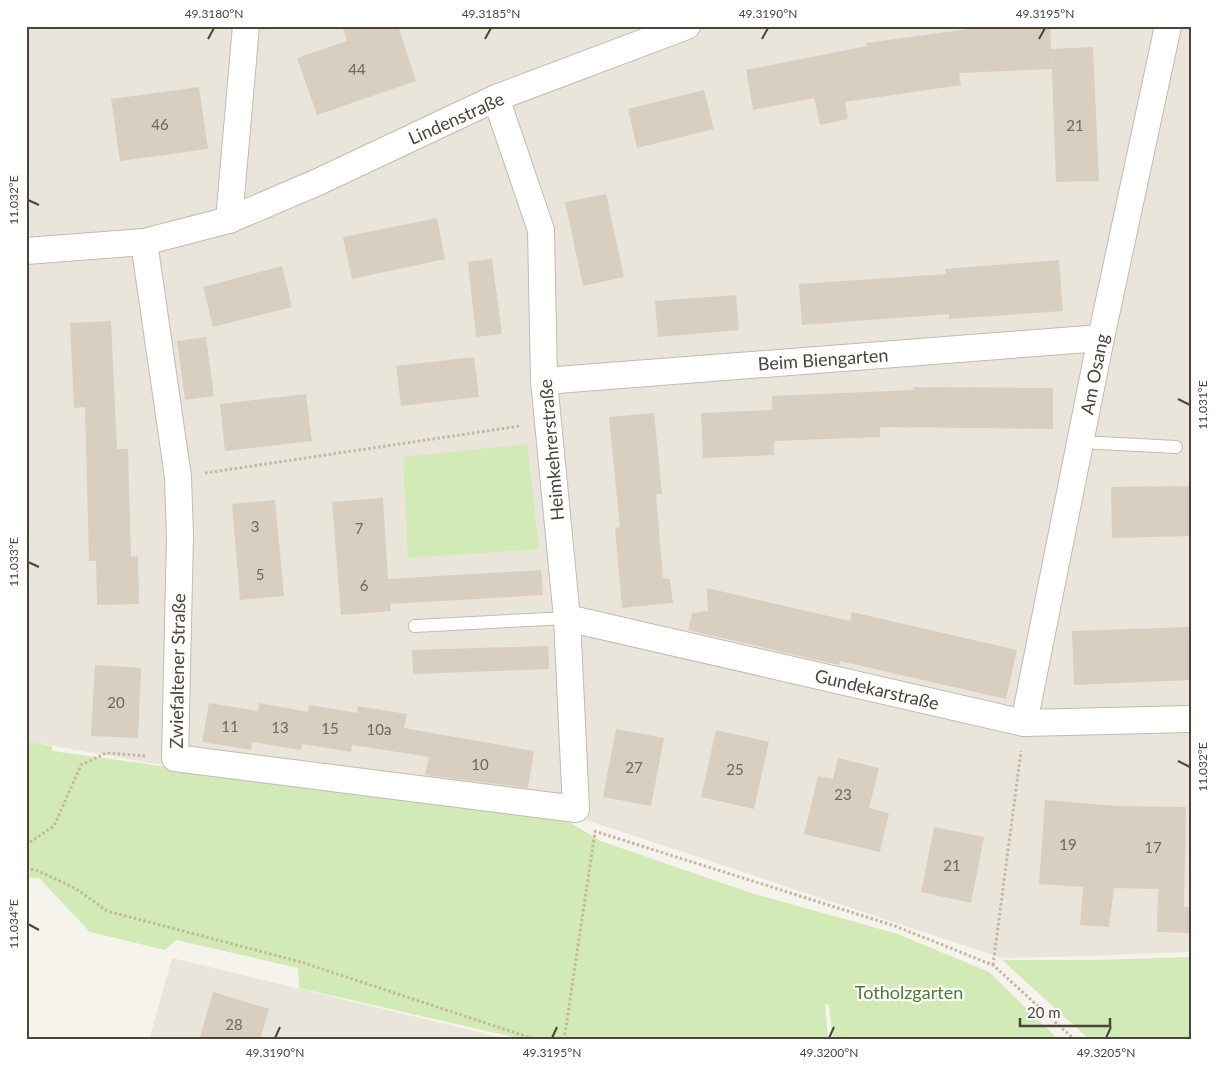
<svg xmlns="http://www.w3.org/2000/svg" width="1217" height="1066" viewBox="0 0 1217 1066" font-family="Lato,sans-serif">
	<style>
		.residential { fill: #eae5da }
		.green { fill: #d2eab5 }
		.building { fill: #d8cfc1 }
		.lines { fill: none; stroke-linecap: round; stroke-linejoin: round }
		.service-casing { stroke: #c2bbae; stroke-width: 14 }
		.minor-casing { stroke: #c2bbae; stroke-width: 28 }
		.path { stroke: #c4b79f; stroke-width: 3; stroke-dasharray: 2.5 2.5; stroke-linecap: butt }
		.service { stroke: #fff; stroke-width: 12 }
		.minor { stroke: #fff; stroke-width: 26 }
		.ticks { fill: none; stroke: #4b4439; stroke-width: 2 }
		.labels { text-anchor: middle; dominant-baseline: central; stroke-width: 4.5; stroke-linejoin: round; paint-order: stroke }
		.number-label { font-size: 15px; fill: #6e675b }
		.street-label { font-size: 18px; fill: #4b4439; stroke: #fff }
		.park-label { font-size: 18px; fill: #4a7f2a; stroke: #fff }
		.neatline { fill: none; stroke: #4b4439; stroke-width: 2 }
		.ticks-label { font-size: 12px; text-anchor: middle; fill: #4b4439 }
	</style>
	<rect width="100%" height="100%" fill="#f6f3ec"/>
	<g class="residential">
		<path d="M 26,26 L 41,26 L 53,30 L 55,26 L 1191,26 L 1191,952 L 1093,956 L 1002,958 L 580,818 L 151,763 L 26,741 Z"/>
		<path d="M 172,958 L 511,1040 L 149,1040 Z"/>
	</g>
	<g class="green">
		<path d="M 527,444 L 539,549 L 408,558 L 403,457 Z"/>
		<path d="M 26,741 L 52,746 L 52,751 L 569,822 L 601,841 L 751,893 L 898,934 L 989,972 L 1059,1040 L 833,1040 L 829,1005 L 825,1004 L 828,1040 L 526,1040 L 299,988 L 298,968 L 176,940 L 165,950 L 90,932 L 39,878 L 26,878 Z"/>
		<path d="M 1191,957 L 1191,1040 L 1090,1040 L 1002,960 L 1091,960 Z"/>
	</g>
	<g class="building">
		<path d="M 342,26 L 398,26 L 416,81 L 317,115 L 297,58 L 347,41 Z"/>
		<path d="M 1028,26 L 1050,26 L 1052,69 L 959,73 L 961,85 L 845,102 L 848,119 L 820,125 L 814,98 L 753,110 L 746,70 L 867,46 L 866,43 L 968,29 Z"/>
		<path d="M 1093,47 L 1099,181 L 1056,182 L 1051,49 Z"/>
		<path d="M 199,87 L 208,149 L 120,161 L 111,99 Z"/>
		<path d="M 704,90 L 714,129 L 637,148 L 628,109 Z"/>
		<path d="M 606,194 L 624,277 L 583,286 L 565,202 Z"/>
		<path d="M 437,218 L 445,259 L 352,279 L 343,237 Z"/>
		<path d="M 492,259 L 502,334 L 476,337 L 468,262 Z"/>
		<path d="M 1059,260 L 1063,311 L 949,319 L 949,314 L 802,325 L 799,284 L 946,274 L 945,269 Z"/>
		<path d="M 282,266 L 292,307 L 213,327 L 203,287 Z"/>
		<path d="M 736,295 L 739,330 L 658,337 L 655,301 Z"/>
		<path d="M 111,321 L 117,449 L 128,449 L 131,557 L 138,556 L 139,604 L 97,605 L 96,561 L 89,561 L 85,407 L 74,408 L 70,323 Z"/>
		<path d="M 206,337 L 214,396 L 185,400 L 177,341 Z"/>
		<path d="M 474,357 L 479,397 L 401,406 L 396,366 Z"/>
		<path d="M 914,387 L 1053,388 L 1053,429 L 880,427 L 880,437 L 774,441 L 774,455 L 703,458 L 701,413 L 772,410 L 772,396 L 914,390 Z"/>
		<path d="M 306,394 L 312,441 L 225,451 L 220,404 Z"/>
		<path d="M 654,413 L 662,494 L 656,494 L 663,578 L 670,579 L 673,603 L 622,608 L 615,528 L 620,527 L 609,417 Z"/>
		<path d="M 1191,486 L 1191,536 L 1112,538 L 1111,487 Z"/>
		<path d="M 383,498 L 388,579 L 541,570 L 543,595 L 390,604 L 391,611 L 341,615 L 332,502 Z"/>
		<path d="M 275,500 L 284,596 L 240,600 L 232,504 Z"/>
		<path d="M 707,588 L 850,621 L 852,612 L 1017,650 L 1006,699 L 840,661 L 839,665 L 688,630 L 692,613 L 708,611 Z"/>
		<path d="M 1191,627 L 1191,680 L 1074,685 L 1072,631 Z"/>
		<path d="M 548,646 L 549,669 L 413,674 L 412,650 Z"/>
		<path d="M 95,665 L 141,668 L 138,738 L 91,736 Z"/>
		<path d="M 209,703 L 258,711 L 259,703 L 308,712 L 309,705 L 357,713 L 358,706 L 407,714 L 404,728 L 534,751 L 528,788 L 425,775 L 429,757 L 352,745 L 351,752 L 302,744 L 301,750 L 252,742 L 251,750 L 202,742 Z"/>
		<path d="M 616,729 L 664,738 L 651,806 L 603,797 Z"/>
		<path d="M 716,730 L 769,742 L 754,809 L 701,797 Z"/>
		<path d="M 838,758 L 879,768 L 869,808 L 889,813 L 880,852 L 804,834 L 818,776 L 833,779 Z"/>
		<path d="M 1045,800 L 1119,806 L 1186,807 L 1184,907 L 1191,907 L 1191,933 L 1157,932 L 1158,889 L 1114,888 L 1109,927 L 1080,925 L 1083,887 L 1039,884 Z"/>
		<path d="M 934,827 L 984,837 L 971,903 L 921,892 Z"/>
		<path d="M 213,992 L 269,1009 L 260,1040 L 199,1040 Z"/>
	</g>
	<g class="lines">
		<g class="service-casing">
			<g id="service">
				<path d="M 1080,442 L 1176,447"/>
				<path d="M 415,626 L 567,618"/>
			</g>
		</g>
		<g class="minor-casing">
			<g id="minor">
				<path d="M 229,220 L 246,26"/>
				<path d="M 144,242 L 178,477 L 180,536 L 175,758 L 576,809 L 567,618 L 544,381 L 541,230 L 496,98"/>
				<path d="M 26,251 L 144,242 L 229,220 L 318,182 L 496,98 L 687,26"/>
				<path d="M 544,381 L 1101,338"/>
				<path d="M 567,618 L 1024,723 L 1191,719"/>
				<path d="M 1024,723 L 1101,338 L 1168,26"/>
			</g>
		</g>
		<g class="path">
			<path d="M 205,473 L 520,426"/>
			<path d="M 594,831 L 895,926 L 993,965 L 1075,1040"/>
			<path d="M 26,845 L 54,826 L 81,765 L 106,753 L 147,756"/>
			<path d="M 26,869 L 36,870 L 75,888 L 107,911 L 301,962 L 537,1040"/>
			<path d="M 993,965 L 1021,751"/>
			<path d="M 564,1040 L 595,832"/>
		</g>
		<use href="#service" class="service"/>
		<use href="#minor" class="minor"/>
	</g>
	<path class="ticks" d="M 208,39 L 214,28M 485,39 L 491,28M 762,39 L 768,28M 1039,39 L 1045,28M 28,200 L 39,205M 1178,399 L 1190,405M 28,562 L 39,567M 1178,761 L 1190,767M 28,924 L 39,930M 275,1038 L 280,1027M 552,1038 L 557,1027M 829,1038 L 834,1027M 1106,1038 L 1111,1027"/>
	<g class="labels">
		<g class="number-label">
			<text x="357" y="69">44</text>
			<text x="160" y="124">46</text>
			<text x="1075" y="125">21</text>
			<text x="255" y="526">3</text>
			<text x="359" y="528">7</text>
			<text x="260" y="574">5</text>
			<text x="364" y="585">6</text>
			<text x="116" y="702">20</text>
			<text x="230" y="726">11</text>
			<text x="280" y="727">13</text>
			<text x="330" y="728">15</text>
			<text x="379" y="729">10a</text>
			<text x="480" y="764">10</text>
			<text x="634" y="767">27</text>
			<text x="735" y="769">25</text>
			<text x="843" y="794">23</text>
			<text x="1068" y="844">19</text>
			<text x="1153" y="847">17</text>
			<text x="952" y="865">21</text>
			<text x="234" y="1024">28</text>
		</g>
		<g class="street-label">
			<text transform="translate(456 118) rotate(-24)">Lindenstraße</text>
			<text transform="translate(823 359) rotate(-4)">Beim Biengarten</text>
			<text transform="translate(1094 374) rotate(-79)">Am Osang</text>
			<text transform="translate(551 450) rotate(-95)">Heimkehrerstraße</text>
			<text transform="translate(177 671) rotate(-89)">Zwiefaltener Straße</text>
			<text transform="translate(877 689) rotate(13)">Gundekarstraße</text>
		</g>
		<g class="park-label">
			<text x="909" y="992">Totholzgarten</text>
		</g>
	</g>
	<rect width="1217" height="1066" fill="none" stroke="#ffffff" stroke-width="55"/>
	<path d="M1020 1018v8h90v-8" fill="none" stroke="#4b4439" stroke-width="2.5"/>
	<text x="1027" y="1018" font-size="15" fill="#4b4439" stroke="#ffffff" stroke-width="4" paint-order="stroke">20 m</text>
	<rect x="28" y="28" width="1162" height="1010" class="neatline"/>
	<g class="ticks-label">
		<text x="214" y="18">49.3180°N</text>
		<text x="491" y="18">49.3185°N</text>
		<text x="768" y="18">49.3190°N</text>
		<text x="1045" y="18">49.3195°N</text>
		<text transform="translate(14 200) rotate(-90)" y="4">11.032°E</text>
		<text transform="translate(1203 405) rotate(-90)" y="4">11.031°E</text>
		<text transform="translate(14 562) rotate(-90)" y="4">11.033°E</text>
		<text transform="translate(1203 767) rotate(-90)" y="4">11.032°E</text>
		<text transform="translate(14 924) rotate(-90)" y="4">11.034°E</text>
		<text x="275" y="1057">49.3190°N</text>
		<text x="552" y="1057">49.3195°N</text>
		<text x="829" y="1057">49.3200°N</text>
		<text x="1106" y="1057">49.3205°N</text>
	</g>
</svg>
